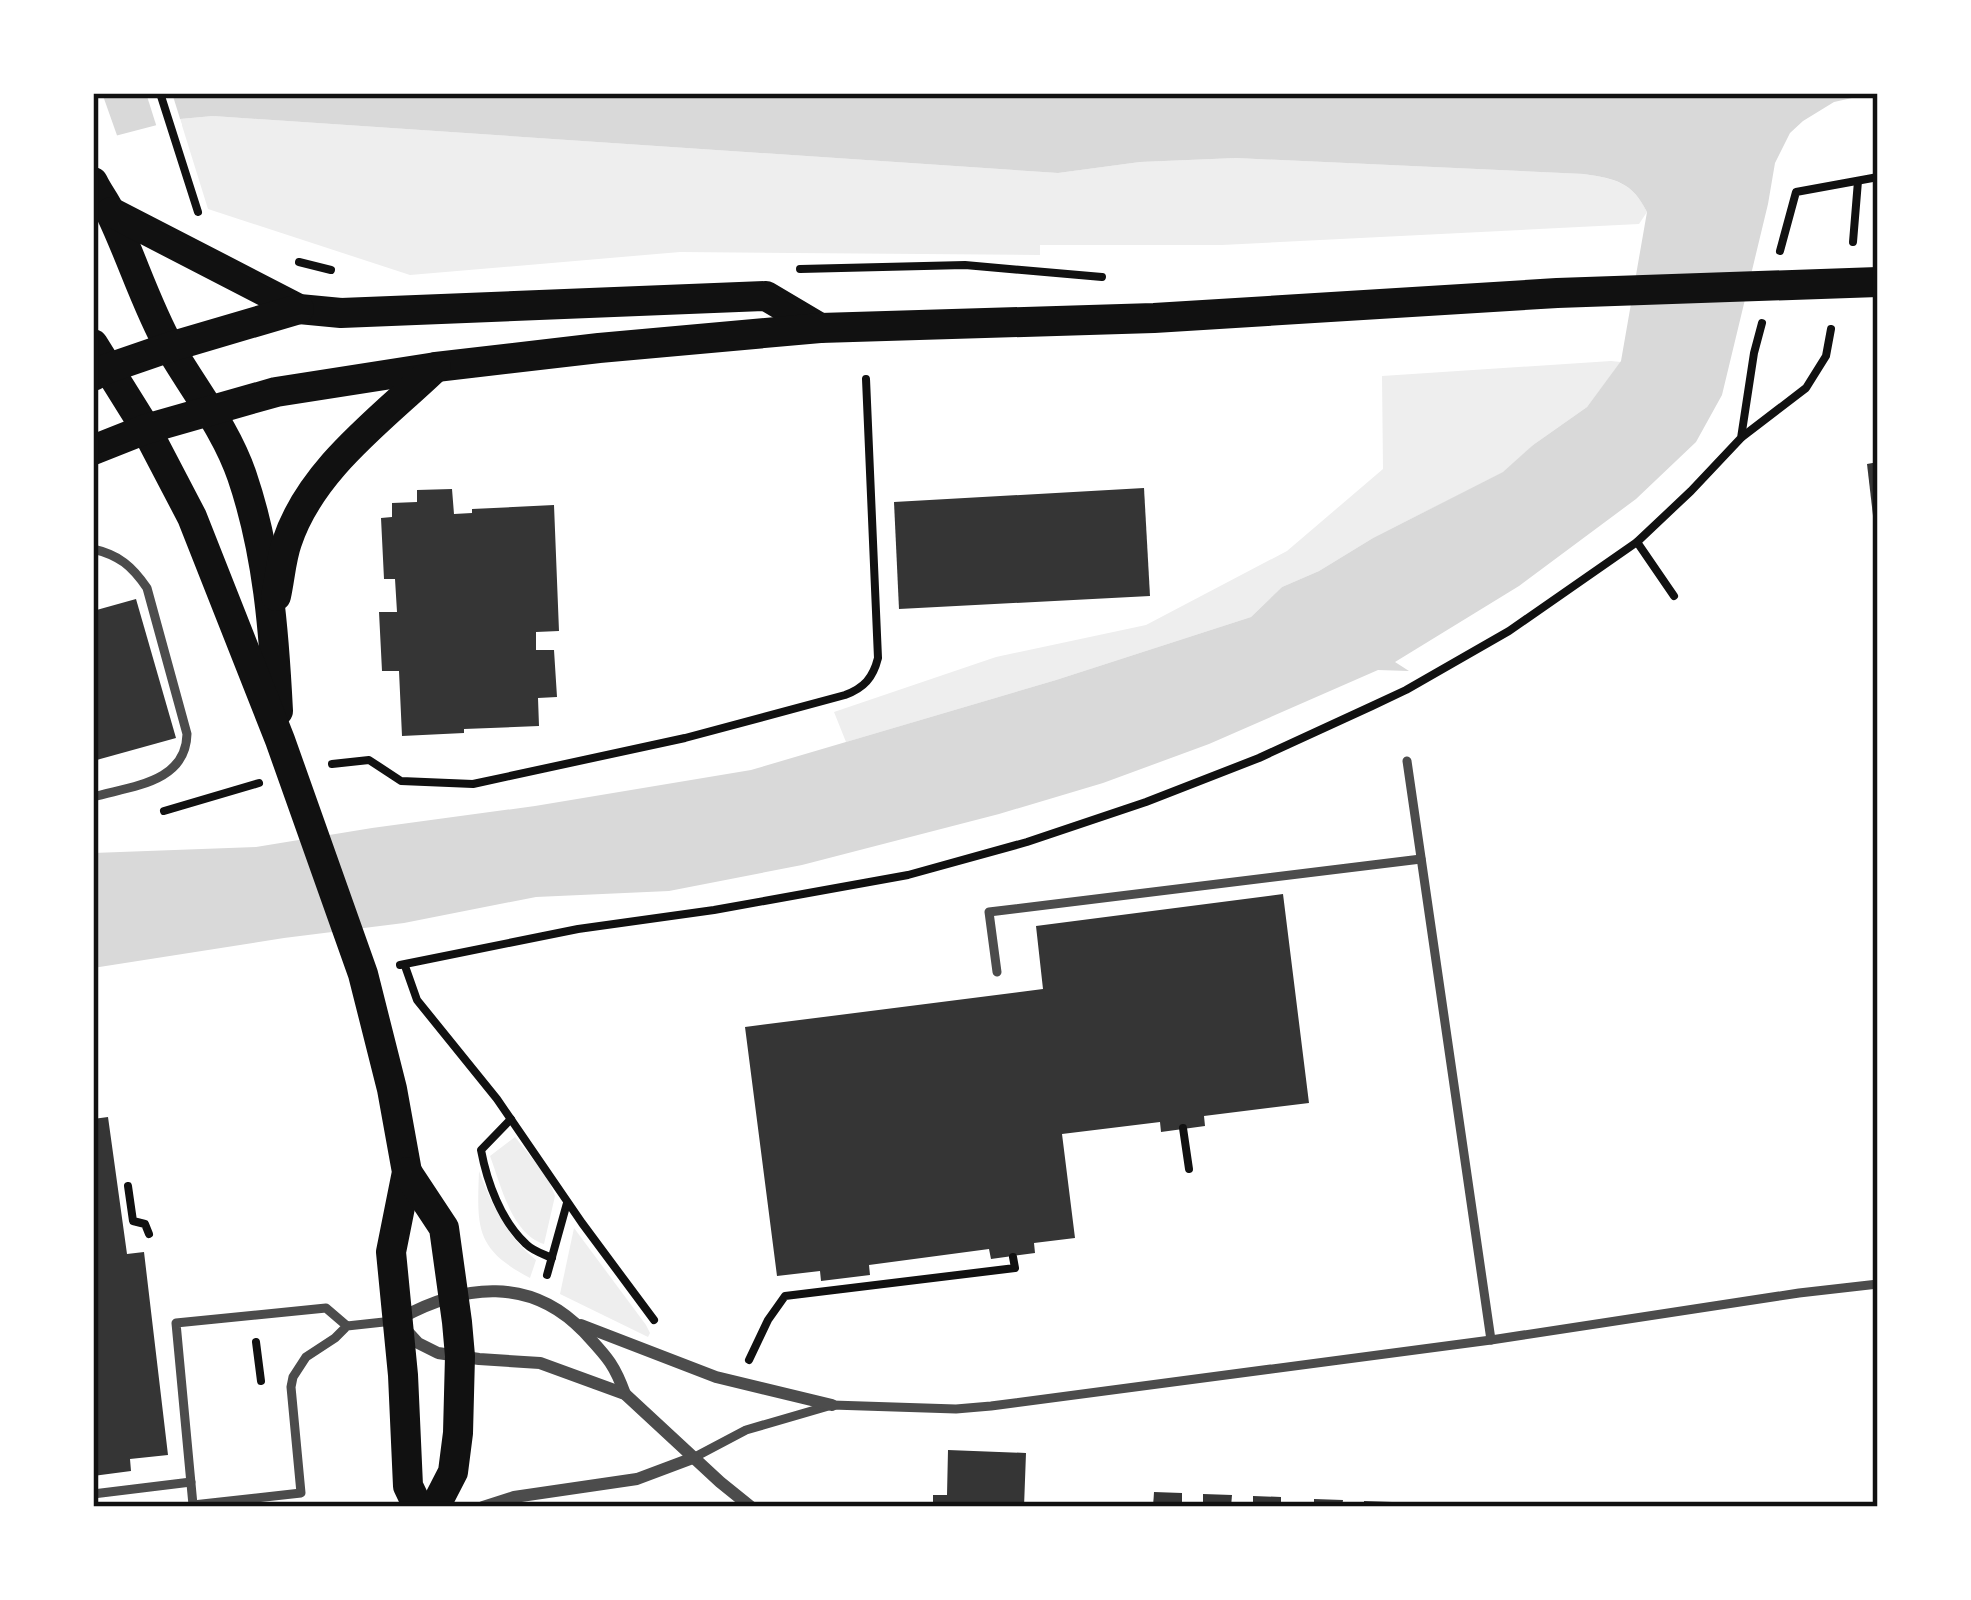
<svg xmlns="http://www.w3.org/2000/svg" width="1971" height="1600" viewBox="0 0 1971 1600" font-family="Karla,sans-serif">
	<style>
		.green { fill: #eee }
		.water { fill: #d9d9d9 }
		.pier { fill: #fff }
		.building { fill: #353535 }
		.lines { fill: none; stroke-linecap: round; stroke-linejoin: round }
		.path { stroke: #111; stroke-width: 8 }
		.service { stroke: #4c4c4c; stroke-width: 9 }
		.minor { stroke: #4c4c4c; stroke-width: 12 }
		.primary { stroke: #111; stroke-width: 30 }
		.neatline { fill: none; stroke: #111; stroke-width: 4.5 }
	</style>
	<rect width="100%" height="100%" fill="#fff"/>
	<g class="green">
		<path d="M 213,116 L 1058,173 L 1140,162 L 1236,158 L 1584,174 C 1615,179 1632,182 1647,212 L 1639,224 L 1222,245 L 1040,245 L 1040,255 L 680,252 L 410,275 L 208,209 L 180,119 Z"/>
		<path d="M 1611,361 L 1621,362 L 1587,407 L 1533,445 L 1504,472 L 1373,538 L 1319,571 L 1282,587 L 1251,617 L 1056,680 L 846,742 L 834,712 L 996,657 L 1146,625 L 1287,551 L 1383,469 L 1382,376 Z"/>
		<path d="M 515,1137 L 548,1178 L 555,1196 L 544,1244 C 511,1233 501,1185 490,1156 Z"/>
		<path d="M 479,1171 C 492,1205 507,1237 536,1260 L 530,1278 C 475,1249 477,1228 479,1171 Z"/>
		<path d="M 574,1228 L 646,1325 L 650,1333 L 648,1337 L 560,1294 Z"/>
	</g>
	<path class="water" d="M 93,93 L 1878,93 L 1878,98 L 1852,98 L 1834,102 L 1803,121 L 1790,133 L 1775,163 L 1768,204 L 1722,395 L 1696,442 L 1636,499 L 1519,586 L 1395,662 L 1409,671 L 1378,670 L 1209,744 L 1103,783 L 999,814 L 802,865 L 669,891 L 536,897 L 404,923 L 284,938 L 93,968 L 93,853 L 256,847 L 372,828 L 535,806 L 751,770 L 1056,680 L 1251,617 L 1282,587 L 1319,571 L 1373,538 L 1503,472 L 1533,445 L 1587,407 L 1621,361 L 1647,212 C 1632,182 1616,179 1584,174 L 1236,158 L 1140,162 L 1058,173 L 213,116 L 180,119 L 115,136 Z"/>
	<g class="pier">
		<path d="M 93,93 L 102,93 L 119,141 L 93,151 Z"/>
		<path d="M 146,93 L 172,93 L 182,125 L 158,131 Z"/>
	</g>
	<g class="building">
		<path d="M 1878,462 L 1878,532 L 1875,533 L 1867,464 Z"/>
		<path d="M 1144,488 L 1150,596 L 899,609 L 894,502 Z"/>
		<path d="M 452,489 L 454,514 L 472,513 L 472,509 L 554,505 L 559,631 L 536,632 L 536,650 L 554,650 L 557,697 L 538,698 L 539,726 L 464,729 L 464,733 L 402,736 L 399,671 L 382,671 L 379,612 L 397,612 L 395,579 L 384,579 L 381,518 L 392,517 L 392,503 L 417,502 L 417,490 Z"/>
		<path d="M 136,599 L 176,738 L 93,761 L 93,611 Z"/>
		<path d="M 1283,894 L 1309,1103 L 1204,1116 L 1205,1126 L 1161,1132 L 1160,1122 L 1062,1134 L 1075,1238 L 1034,1243 L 1035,1253 L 991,1259 L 989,1249 L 869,1265 L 870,1275 L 821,1281 L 820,1271 L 777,1276 L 745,1027 L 1043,989 L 1036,926 Z"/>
		<path d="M 108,1117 L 127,1254 L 144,1252 L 168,1455 L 130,1459 L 131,1471 L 93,1476 L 93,1119 Z"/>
		<path d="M 948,1450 L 1026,1453 L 1024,1507 L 933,1507 L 933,1495 L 947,1495 Z"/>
		<path d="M 1154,1492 L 1182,1493 L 1182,1507 L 1153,1507 Z"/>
		<path d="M 1203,1494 L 1232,1495 L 1231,1507 L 1203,1507 Z"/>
		<path d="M 1253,1496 L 1281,1497 L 1281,1507 L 1253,1507 Z"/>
		<path d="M 1314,1499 L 1343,1500 L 1342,1507 L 1314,1507 Z"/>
		<path d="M 1364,1501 L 1392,1502 L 1392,1507 L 1364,1507 Z"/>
	</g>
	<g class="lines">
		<g class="path">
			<path d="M 160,93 L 198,212"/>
			<path d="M 1853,242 L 1858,181"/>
			<path d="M 1780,251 L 1796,192 L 1878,177"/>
			<path d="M 299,262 L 331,270"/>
			<path d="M 800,269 L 965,265 L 1102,277"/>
			<path d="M 1742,437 L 1806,388 L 1826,356 L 1831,329"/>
			<path d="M 1637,542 L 1674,596"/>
			<path d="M 332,764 L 369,760 L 401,781 L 473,784 L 685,738 L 845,695 C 864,688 873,678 878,658 L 866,379"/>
			<path d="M 164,811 L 259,783"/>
			<path d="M 400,965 L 578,929 L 714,910 L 908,875 L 1027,842 L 1146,802 L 1259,758 L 1372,706 L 1406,690 L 1509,631 L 1637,542 L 1691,491 L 1741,438 L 1754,353 L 1762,323"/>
			<path d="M 405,966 L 417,1000 L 497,1099 L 582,1223 L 654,1320"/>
			<path d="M 511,1119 L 481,1150 C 487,1182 501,1221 526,1244 C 533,1251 543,1254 552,1258"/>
			<path d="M 1183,1128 L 1189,1169"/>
			<path d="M 128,1186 L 133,1221 L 145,1224 L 149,1234"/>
			<path d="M 547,1275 L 567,1203"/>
			<path d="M 256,1342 L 261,1381"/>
			<path d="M 749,1360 L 768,1320 L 785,1296 L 1015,1268 L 1013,1257"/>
		</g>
		<g class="service">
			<path d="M 93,549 C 119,555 132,566 147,588 L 187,734 C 186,783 131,786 93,797"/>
			<path d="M 1407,761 L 1491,1340"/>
			<path d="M 997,972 L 989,912 L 1421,859"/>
			<path d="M 347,1326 L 326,1308 L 176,1323 L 193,1505 L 301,1493 L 291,1387 L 293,1377 L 306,1357 L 335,1338 L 347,1326 L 393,1321"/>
			<path d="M 693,1458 L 746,1430 L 832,1405 L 956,1409 L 991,1406 L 1491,1340 L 1799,1293 L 1878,1284"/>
			<path d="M 93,1494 L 191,1482"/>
		</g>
		<g class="minor">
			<path d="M 401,1318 C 463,1284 531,1276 584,1332 C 606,1356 614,1363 625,1394"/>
			<path d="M 581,1325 L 716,1377 L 832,1405"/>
			<path d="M 407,1331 L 418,1343 L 438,1353 L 479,1359 L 540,1363 L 625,1394 L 720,1482 L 751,1507"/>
			<path d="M 483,1507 L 514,1497 L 637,1479 L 693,1458"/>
		</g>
		<g class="primary">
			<path d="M 93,182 C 98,193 106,202 111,214 C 132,258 146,305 170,348 C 195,391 226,429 242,476 C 268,552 274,632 278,711"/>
			<path d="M 111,212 L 299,309 L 341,313 L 766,296 L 820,328"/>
			<path d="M 93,344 L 146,429 L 192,517 L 280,740 L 363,974 L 392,1089 L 407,1172 L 391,1252 L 403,1375 L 408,1486 L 418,1507"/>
			<path d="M 93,376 L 106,369 L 170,347 L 299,309"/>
			<path d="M 93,450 L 146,429 L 276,392 L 436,367 L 599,348 L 820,328 L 1154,318 L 1557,293 L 1878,282"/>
			<path d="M 276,596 C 280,578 281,559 287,542 C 311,469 383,418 436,367"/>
			<path d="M 407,1172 L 444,1228 L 457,1322 L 460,1356 L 458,1433 L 453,1472 L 435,1507"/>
		</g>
	</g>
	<rect width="1971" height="1600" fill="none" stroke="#ffffff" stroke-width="192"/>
	<rect x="96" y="96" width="1779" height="1408" class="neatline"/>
</svg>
